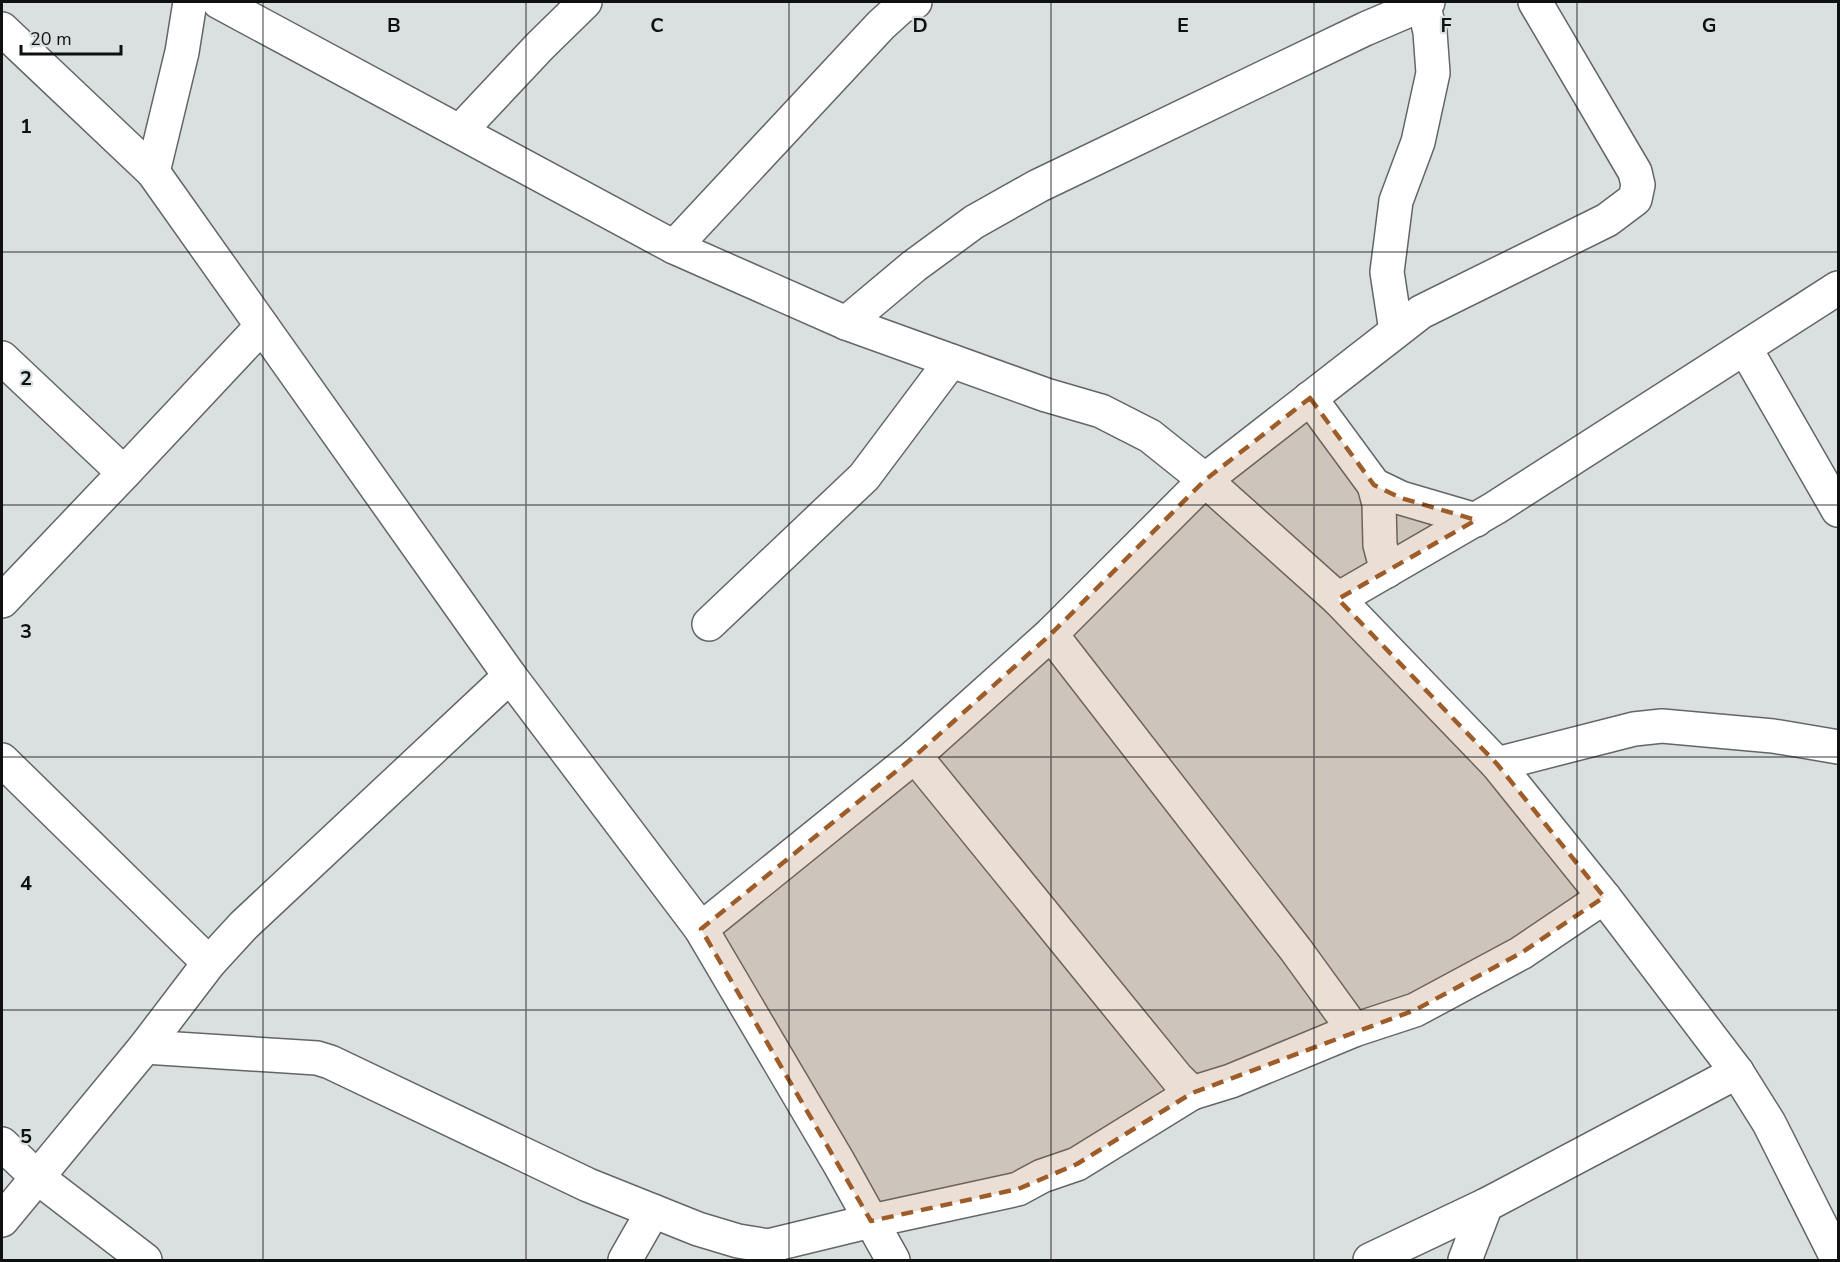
<svg xmlns="http://www.w3.org/2000/svg" width="1840" height="1262" viewBox="0 0 1840 1262" font-family="'Nunito Sans',sans-serif">
	<style>
		.lines { fill: none; stroke-linecap: round; stroke-linejoin: round }
		.street-casing { stroke: #626667; stroke-width: 36 }
		.secondary-casing { stroke: #626667; stroke-width: 36 }
		.street { stroke: #fff; stroke-width: 33 }
		.secondary { stroke: #fff; stroke-width: 33 }
		.marked { fill: #9d5c28; fill-opacity: 0.2; stroke: #9d5c28; stroke-width: 4.5; stroke-dasharray: 12 8; stroke-linejoin: round }
		.grid { fill: none; stroke: #0f1111; stroke-width: 1.5; stroke-opacity: 0.55 }
		.grid-label { font-size: 20px; text-anchor: middle; font-weight: bold; fill: #0f1111; stroke: #dadfe0; stroke-width: 4.5; stroke-linejoin: round; paint-order: stroke }
	</style>
	<rect width="100%" height="100%" fill="#dadfe0"/>
	<g class="lines">
		<g class="street-casing">
			<g id="street">
				<path d="M 2,29 L 153,172 L 510,676 L 701,929 L 839,1163 L 893,1260"/>
				<path d="M 460,131 L 540,46 L 585,2"/>
				<path d="M 153,172 L 182,52 L 190,2"/>
				<path d="M 674,247 L 881,25 L 902,6 L 915,2"/>
				<path d="M 846,323 L 914,266 L 974,222 L 1038,186 L 1365,29 L 1428,2"/>
				<path d="M 1396,331 L 1387,272 L 1396,201 L 1418,142 L 1433,73 L 1430,32 L 1423,2"/>
				<path d="M 1745,348 L 1838,510"/>
				<path d="M 2,358 L 124,473"/>
				<path d="M 1310,398 L 1374,485 L 1401,498 L 1476,520"/>
				<path d="M 1374,485 L 1379,504 L 1380,545 L 1387,571"/>
				<path d="M 1338,599 L 1495,508 L 1838,288"/>
				<path d="M 2,601 L 124,473 L 262,326"/>
				<path d="M 709,624 L 864,477 L 951,361"/>
				<path d="M 1051,634 L 1296,950 L 1354,1030"/>
				<path d="M 915,756 L 1177,1078 L 1192,1093 L 1231,1081 L 1354,1030 L 1415,1010 L 1521,953 L 1604,897"/>
				<path d="M 2,760 L 209,963"/>
				<path d="M 1497,764 L 1634,729 L 1662,726 L 1773,736 L 1838,747"/>
				<path d="M 701,929 L 915,756 L 1051,634 L 1205,480 L 1421,312 L 1607,220 L 1635,199 L 1638,185 L 1635,172 L 1535,2"/>
				<path d="M 145,1047 L 317,1058 L 330,1062 L 588,1185 L 698,1229 L 738,1241 L 768,1246 L 871,1221 L 1018,1189 L 1042,1176 L 1077,1164 L 1192,1093"/>
				<path d="M 2,1144 L 37,1177 L 145,1260"/>
				<path d="M 2,1220 L 145,1047 L 209,963 L 244,925 L 510,676"/>
				<path d="M 625,1260 L 653,1211"/>
				<path d="M 1370,1260 L 1486,1205"/>
				<path d="M 1465,1260 L 1486,1205 L 1737,1072"/>
			</g>
		</g>
		<g class="secondary-casing">
			<path id="secondary" d="M 219,2 L 674,247 L 846,323 L 1046,395 L 1101,411 L 1150,436 L 1205,480 L 1338,599 L 1497,764 L 1604,897 L 1737,1072 L 1769,1123 L 1838,1260"/>
		</g>
		<use href="#street" class="street"/>
		<use href="#secondary" class="secondary"/>
	</g>
	<path class="marked" d="M 1310,398 L 1374,485 L 1401,498 L 1476,520 L 1338,599 L 1497,764 L 1604,897 L 1521,953 L 1415,1010 L 1192,1093 L 1077,1164 L 1018,1189 L 871,1221 L 701,929 L 915,756 L 1051,634 L 1205,480 Z"/>
	<path class="grid" d="M 263,2 L 263,1260M 526,2 L 526,1260M 789,2 L 789,1260M 1051,2 L 1051,1260M 1314,2 L 1314,1260M 1577,2 L 1577,1260M 2,252 L 1838,252M 2,505 L 1838,505M 2,757 L 1838,757M 2,1010 L 1838,1010"/>
	<g class="grid-label">
		<text x="394" y="32">B</text>
		<text x="657" y="32">C</text>
		<text x="920" y="32">D</text>
		<text x="1183" y="32">E</text>
		<text x="1446" y="32">F</text>
		<text x="1709" y="32">G</text>
		<text x="26" y="133">1</text>
		<text x="26" y="385">2</text>
		<text x="26" y="638">3</text>
		<text x="26" y="890">4</text>
		<text x="26" y="1143">5</text>
	</g>
	<rect width="1840" height="1262" fill="none" stroke="#0f1111" stroke-width="6"/>
	<path d="M21 45v9h100v-9" fill="none" stroke="#0f1111" stroke-width="3"/>
	<text x="30" y="45" font-size="18" fill="#0f1111" stroke="#dadfe0" stroke-width="4.5" paint-order="stroke">20 m</text>
</svg>
